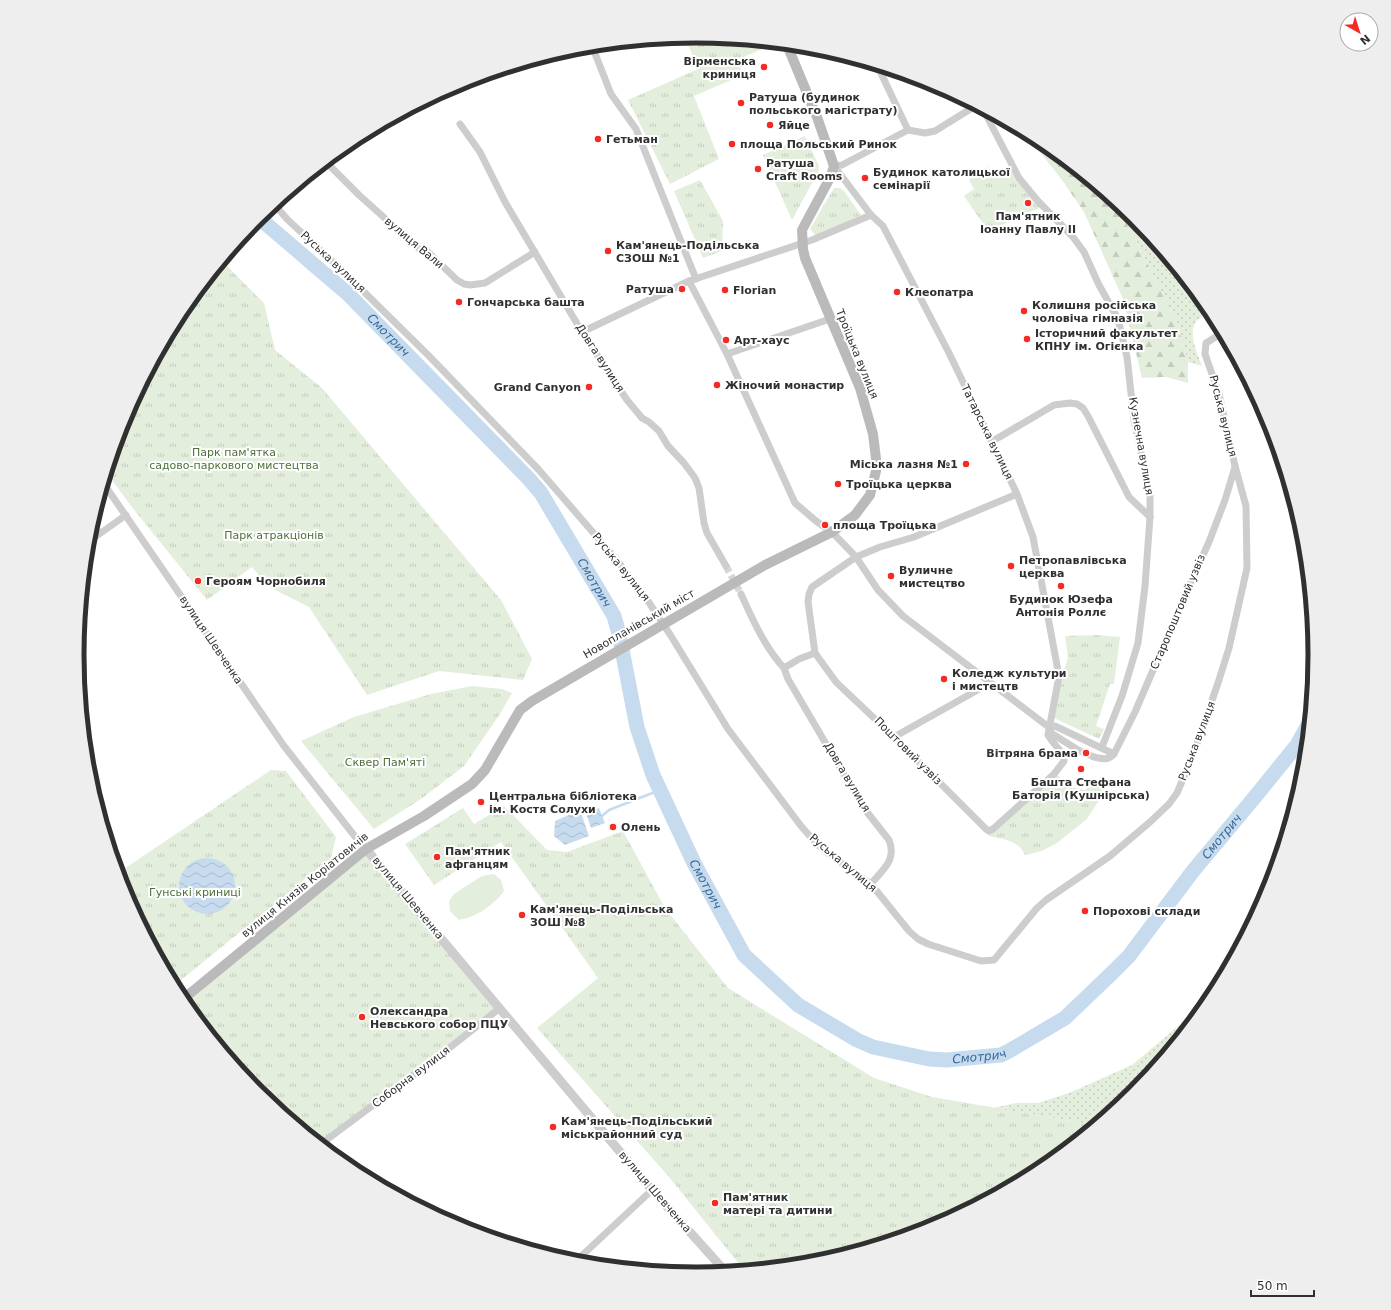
<svg xmlns="http://www.w3.org/2000/svg" width="1391" height="1310" viewBox="0 0 1391 1310" font-family="'DejaVu Sans',sans-serif">
	<style>
		.grass { fill: url(#grass-dots) }
		.forest { fill: url(#forest-firs) }
		.park { fill: url(#park-tufts) }
		.pitch { fill: #e4eedd }
		.water { fill: url(#water-waves) }
		.lines { fill: none; stroke-linecap: round; stroke-linejoin: round }
		.stream { stroke: #c7dbef; stroke-width: 2.5 }
		.river { stroke: #c7dbef; stroke-width: 15 }
		.minor-tunnel { stroke: #d6d6d6; stroke-width: 7; stroke-dasharray: 7 3.5; stroke-linecap: butt }
		.minor { stroke: #cdcdcd; stroke-width: 7 }
		.tertiary { stroke: #cdcdcd; stroke-width: 9 }
		.secondary { stroke: #bababa; stroke-width: 10 }
		.poi-dot { fill: #f42b24; stroke: #fff; stroke-width: 1.5 }
		.labels { text-anchor: middle; dominant-baseline: central; stroke-width: 4; stroke-linejoin: round; paint-order: stroke }
		.poi-label { font-size: 11px; font-weight: bold; fill: #303030; stroke: #fff; text-anchor: start }
		.street-label { font-size: 11px; fill: #303030; stroke: #fff }
		.park-label { font-size: 11px; fill: #4d7039; stroke: #fff }
		.water-label { font-size: 12px; font-style: italic; fill: #36689a; stroke: #fff }
		.rim { fill: none; stroke: #303030; stroke-width: 5 }
	</style>
	<defs>
		<pattern id="grass-dots" width="8" height="8" patternUnits="userSpaceOnUse"><rect width="8" height="8" fill="#e4eedd"/><path d="M2 2h.1M6 6h.1" fill="none" stroke="#c4ccbe" stroke-width="1.8" stroke-linecap="round"/></pattern>
		<pattern id="forest-firs" width="22" height="20" patternUnits="userSpaceOnUse"><rect width="22" height="20" fill="#e4eedd"/><path d="M5 1l3.5 6h-7zM16 11l3.5 6h-7z" fill="#c4ccbe"/></pattern>
		<pattern id="park-tufts" width="24" height="20" patternUnits="userSpaceOnUse"><rect width="24" height="20" fill="#e4eedd"/><path d="M3 7l-1-3M5 7V3M7 7l1-3M15 17l-1-3M17 17v-4M19 17l1-3" fill="none" stroke="#c4ccbe"/></pattern>
		<pattern id="water-waves" width="16" height="10" patternUnits="userSpaceOnUse"><rect width="16" height="10" fill="#c7dbef"/><path d="M0 5q4-4 8 0t8 0" fill="none" stroke="#abbccd"/></pattern>
	</defs>
	<rect width="100%" height="100%" fill="#fff"/>
	<g class="grass">
		<path d="M 1112,200 L 1133,217 L 1210,311 L 1211,313 C 1208,315 1203,316 1200,318 C 1185,328 1197,353 1202,366 L 1188,362 L 1177,323 L 1131,231 Z"/>
		<path d="M 1215,990 L 1210,999 L 1133,1093 L 1094,1125 L 993,1108 L 1016,1103 L 1038,1103 L 1069,1093 L 1132,1065 L 1188,1018 Z"/>
	</g>
	<path class="forest" d="M 1025,133 L 1040,140 L 1112,200 L 1131,231 L 1177,323 L 1188,362 L 1188,383 L 1166,377 L 1142,378 L 1123,299 L 1084,212 L 1062,180 Z"/>
	<g class="park">
		<path d="M 696,36 L 773,44 L 737,60 L 743,75 L 694,96 L 719,159 L 670,184 L 628,100 L 698,69 L 685,37 Z"/>
		<path d="M 805,136 L 818,164 L 819,170 L 792,220 L 763,155 Z"/>
		<path d="M 988,167 L 997,179 L 1010,170 L 1041,207 L 988,231 L 964,196 L 974,189 L 969,180 Z"/>
		<path d="M 700,180 L 723,221 L 722,251 L 703,258 L 674,191 Z"/>
		<path d="M 834,188 L 840,188 L 844,191 L 861,215 L 816,236 L 810,229 Z"/>
		<path d="M 222,261 L 264,303 L 275,350 L 322,388 L 501,600 L 532,659 L 523,680 L 439,671 L 367,695 L 309,607 L 269,587 L 252,567 L 207,600 L 131,506 L 107,473 L 124,418 L 181,311 Z"/>
		<path d="M 1097,635 L 1120,637 L 1114,684 L 1110,684 L 1096,726 L 1104,729 L 1099,739 L 1054,718 L 1050,711 L 1068,658 L 1065,636 Z"/>
		<path d="M 472,686 L 502,689 L 512,693 L 500,714 L 464,766 L 421,799 L 374,829 L 301,741 L 354,717 L 431,694 Z"/>
		<path d="M 271,770 L 286,771 L 336,837 L 331,858 L 175,985 L 173,985 L 124,892 L 118,873 Z"/>
		<path d="M 1057,774 L 1070,787 L 1085,790 L 1098,780 L 1103,784 L 1103,794 L 1087,819 L 1057,843 L 1042,851 L 1025,855 C 1019,840 1002,839 988,836 Z"/>
		<path d="M 504,806 L 547,850 L 567,852 L 623,831 L 665,908 L 728,988 L 874,1078 L 932,1097 L 1094,1125 L 1039,1170 L 932,1227 L 816,1262 L 743,1269 L 669,1177 L 537,1028 L 598,978 L 501,842 L 434,885 L 405,844 L 463,808 L 474,824 Z"/>
		<path d="M 366,849 L 500,1008 L 321,1144 L 258,1093 L 182,1000 Z"/>
	</g>
	<path class="pitch" d="M 494,874 L 501,880 L 504,891 C 494,905 476,917 459,920 L 450,911 L 449,901 L 454,894 L 482,876 Z"/>
	<g class="water">
		<path d="M 599,808 L 605,823 L 591,828 L 586,813 Z"/>
		<path d="M 580,810 L 589,836 L 565,845 L 554,836 L 555,821 Z"/>
		<circle cx="207" cy="886" r="28"/>
	</g>
	<g class="lines">
		<path class="stream" d="M 602,816 L 609,810 L 660,790"/>
		<path class="river" id="s1" d="M 258,217 L 348,294 L 529,479 L 541,493 L 614,616 L 619,634 L 637,727 L 653,775 L 694,863 L 744,955 L 798,1005 L 857,1040 L 873,1047 L 929,1059 L 947,1060 L 1001,1055 L 1009,1051 L 1065,1018 L 1112,973 L 1129,956 L 1193,871 L 1254,798 L 1297,745 L 1307,727"/>
		<g class="minor-tunnel">
			<path d="M 726,566 L 741,594"/>
			<path d="M 1078,750 L 1094,757"/>
		</g>
		<g class="minor">
			<path d="M 592,46 L 611,94 L 636,129 L 696,279"/>
			<path d="M 878,67 L 908,130"/>
			<path d="M 978,107 L 972,108 L 935,131 L 925,133 L 908,130 L 842,165 L 834,166 L 871,215 L 883,226 L 948,351 L 1017,494 L 1033,537 L 1059,676 L 1048,735 L 1052,741 L 1062,753 L 1064,757 L 1064,761 L 1054,774 L 993,829 L 989,831 L 986,829 L 894,737 L 836,682 L 815,653 L 808,602 L 809,594 L 812,587 L 856,557 L 880,547 L 914,537 L 1017,494"/>
			<path d="M 981,109 L 984,111 L 1019,178 L 1038,201 L 1073,237 L 1084,252 L 1099,285 L 1118,319 L 1127,357 L 1134,420 L 1150,495 L 1150,517 L 1145,586 L 1138,643 L 1122,696 L 1102,747"/>
			<path d="M 460,124 L 480,152 L 505,202 L 582,332 L 627,400 L 642,418 L 649,422 L 659,431 L 668,446 L 684,463 L 695,478 L 699,488 L 704,523 L 707,533 L 726,566"/>
			<path d="M 326,162 L 359,195 L 419,249 L 428,252 L 457,280 L 464,284 L 470,285 L 485,283 L 535,252"/>
			<path d="M 274,204 L 287,219 L 352,280 L 429,356 L 539,470 L 616,559 L 648,601 L 671,636 L 728,729 L 801,826 L 816,843 L 830,855 L 871,884 L 909,931 L 918,939 L 928,944 L 981,961 L 994,960 L 1037,908 L 1046,900 L 1110,856 L 1150,822 L 1169,804 L 1177,793 L 1192,758 L 1218,683 L 1229,648 L 1247,568 L 1246,506 L 1235,466 L 1219,394 L 1205,354 L 1206,343 L 1222,333"/>
			<path d="M 689,281 L 727,354 L 795,503 L 816,521 L 832,532 L 856,557 L 878,590 L 903,616 L 1050,728"/>
			<path d="M 582,332 L 689,281 L 812,240 L 871,215"/>
			<path d="M 727,354 L 830,319"/>
			<path d="M 991,442 L 1054,405 L 1070,403 L 1077,404 L 1083,408 L 1088,416 L 1129,497 L 1150,517"/>
			<path d="M 104,484 L 284,746 L 357,839 L 366,849"/>
			<path d="M 88,542 L 126,515"/>
			<path d="M 741,594 C 753,620 764,646 784,668"/>
			<path d="M 815,653 L 799,659 L 784,668 L 788,679 L 863,807 L 889,840 C 897,860 883,869 871,884"/>
			<path d="M 1050,728 L 1055,726 L 1114,754"/>
			<path d="M 1050,728 L 1051,733 L 1078,750"/>
			<path d="M 894,737 L 990,683"/>
			<path d="M 1094,757 C 1103,759 1107,761 1114,754 L 1135,712 L 1193,577 L 1209,542 L 1225,500 L 1235,467"/>
			<path d="M 321,1144 L 443,1053 L 500,1008"/>
			<path d="M 575,1262 L 652,1190"/>
		</g>
		<path class="tertiary" d="M 366,849 L 652,1190 L 725,1271"/>
		<path class="secondary" d="M 182,1000 L 366,849 L 424,816 L 472,784 L 485,770 L 520,710 L 532,701 L 765,565 L 832,532 L 855,515 L 870,495 L 877,467 L 873,434 L 860,388 L 805,258 L 803,249 L 802,230 L 831,176 L 834,166 L 817,117 L 787,45"/>
	</g>
	<g class="poi-dot">
		<circle cx="764" cy="67" r="4"/>
		<circle cx="741" cy="103" r="4"/>
		<circle cx="770" cy="125" r="4"/>
		<circle cx="598" cy="139" r="4"/>
		<circle cx="732" cy="144" r="4"/>
		<circle cx="758" cy="169" r="4"/>
		<circle cx="865" cy="178" r="4"/>
		<circle cx="1028" cy="203" r="4"/>
		<circle cx="608" cy="251" r="4"/>
		<circle cx="682" cy="289" r="4"/>
		<circle cx="725" cy="290" r="4"/>
		<circle cx="897" cy="292" r="4"/>
		<circle cx="459" cy="302" r="4"/>
		<circle cx="1024" cy="311" r="4"/>
		<circle cx="1027" cy="339" r="4"/>
		<circle cx="726" cy="340" r="4"/>
		<circle cx="717" cy="385" r="4"/>
		<circle cx="589" cy="387" r="4"/>
		<circle cx="966" cy="464" r="4"/>
		<circle cx="838" cy="484" r="4"/>
		<circle cx="825" cy="525" r="4"/>
		<circle cx="1011" cy="566" r="4"/>
		<circle cx="891" cy="576" r="4"/>
		<circle cx="198" cy="581" r="4"/>
		<circle cx="1061" cy="586" r="4"/>
		<circle cx="944" cy="679" r="4"/>
		<circle cx="1086" cy="753" r="4"/>
		<circle cx="1081" cy="769" r="4"/>
		<circle cx="481" cy="802" r="4"/>
		<circle cx="613" cy="827" r="4"/>
		<circle cx="437" cy="857" r="4"/>
		<circle cx="1085" cy="911" r="4"/>
		<circle cx="522" cy="915" r="4"/>
		<circle cx="362" cy="1017" r="4"/>
		<circle cx="553" cy="1127" r="4"/>
		<circle cx="715" cy="1203" r="4"/>
	</g>
	<g class="labels">
		<g class="poi-label">
			<text x="756" y="61" text-anchor="end">Вірменська<tspan x="756" dy="13">криниця</tspan></text>
			<text x="749" y="97">Ратуша (будинок<tspan x="749" dy="13">польського магістрату)</tspan></text>
			<text x="778" y="125">Яйце</text>
			<text x="606" y="139">Гетьман</text>
			<text x="740" y="144">площа Польський Ринок</text>
			<text x="766" y="163">Ратуша<tspan x="766" dy="13">Craft Rooms</tspan></text>
			<text x="873" y="172">Будинок католицької<tspan x="873" dy="13">семінарії</tspan></text>
			<text x="1028" y="216" text-anchor="middle">Пам'ятник<tspan x="1028" dy="13">Iоанну Павлу II</tspan></text>
			<text x="616" y="245">Кам'янець-Подільська<tspan x="616" dy="13">СЗОШ №1</tspan></text>
			<text x="674" y="289" text-anchor="end">Ратуша</text>
			<text x="733" y="290">Florian</text>
			<text x="905" y="292">Клеопатра</text>
			<text x="467" y="302">Гончарська башта</text>
			<text x="1032" y="305">Колишня російська<tspan x="1032" dy="13">чоловіча гімназія</tspan></text>
			<text x="1035" y="333">Історичний факультет<tspan x="1035" dy="13">КПНУ ім. Огієнка</tspan></text>
			<text x="734" y="340">Арт-хаус</text>
			<text x="725" y="385">Жіночий монастир</text>
			<text x="581" y="387" text-anchor="end">Grand Canyon</text>
			<text x="958" y="464" text-anchor="end">Міська лазня №1</text>
			<text x="846" y="484">Троїцька церква</text>
			<text x="833" y="525">площа Троїцька</text>
			<text x="1019" y="560">Петропавлівська<tspan x="1019" dy="13">церква</tspan></text>
			<text x="899" y="570">Вуличне<tspan x="899" dy="13">мистецтво</tspan></text>
			<text x="206" y="581">Героям Чорнобиля</text>
			<text x="1061" y="599" text-anchor="middle">Будинок Юзефа<tspan x="1061" dy="13">Антонія Роллє</tspan></text>
			<text x="952" y="673">Коледж культури<tspan x="952" dy="13">і мистецтв</tspan></text>
			<text x="1078" y="753" text-anchor="end">Вітряна брама</text>
			<text x="1081" y="782" text-anchor="middle">Башта Стефана<tspan x="1081" dy="13">Баторія (Кушнірська)</tspan></text>
			<text x="489" y="796">Центральна бібліотека<tspan x="489" dy="13">ім. Костя Солухи</tspan></text>
			<text x="621" y="827">Олень</text>
			<text x="445" y="851">Пам'ятник<tspan x="445" dy="13">афганцям</tspan></text>
			<text x="530" y="909">Кам'янець-Подільська<tspan x="530" dy="13">ЗОШ №8</tspan></text>
			<text x="1093" y="911">Порохові склади</text>
			<text x="370" y="1011">Олександра<tspan x="370" dy="13">Невського собор ПЦУ</tspan></text>
			<text x="561" y="1121">Кам'янець-Подільський<tspan x="561" dy="13">міськрайонний суд</tspan></text>
			<text x="723" y="1197">Пам'ятник<tspan x="723" dy="13">матері та дитини</tspan></text>
		</g>
		<g class="street-label">
			<text transform="translate(414 243) rotate(40)">вулиця Вали</text>
			<text transform="translate(333 262) rotate(43)">Руська вулиця</text>
			<text transform="translate(857 354) rotate(68)">Троїцька вулиця</text>
			<text transform="translate(600 358) rotate(57)">Довга вулиця</text>
			<text transform="translate(1223 416) rotate(76)">Руська вулиця</text>
			<text transform="translate(987 432) rotate(64)">Татарська вулиця</text>
			<text transform="translate(1141 446) rotate(80)">Кузнечна вулиця</text>
			<text transform="translate(621 567) rotate(51)">Руська вулиця</text>
			<text transform="translate(1178 612) rotate(-67)">Старопоштовий узвіз</text>
			<text transform="translate(639 624) rotate(-30)">Новопланівський міст</text>
			<text transform="translate(211 640) rotate(56)">вулиця Шевченка</text>
			<text transform="translate(1197 741) rotate(-69)">Руська вулиця</text>
			<text transform="translate(908 751) rotate(45)">Поштовий узвіз</text>
			<text transform="translate(847 777) rotate(59)">Довга вулиця</text>
			<text transform="translate(843 863) rotate(40)">Руська вулиця</text>
			<text transform="translate(305 885) rotate(-39)">вулиця Князів Коріатовичів</text>
			<text transform="translate(408 898) rotate(50)">вулиця Шевченка</text>
			<text transform="translate(411 1077) rotate(-37)">Соборна вулиця</text>
			<text transform="translate(655 1192) rotate(49)">вулиця Шевченка</text>
		</g>
		<g class="park-label">
			<text x="234" y="452">Парк пам'ятка<tspan x="234" dy="13">садово-паркового мистецтва</tspan></text>
			<text x="274" y="535">Парк атракціонів</text>
			<text x="385" y="762">Сквер Пам'яті</text>
			<text x="195" y="892">Гунські криниці</text>
		</g>
		<g class="water-label">
			<text stroke="none"><textPath href="#s1" startOffset="176">Смотрич</textPath></text>
			<text stroke="none"><textPath href="#s1" startOffset="500">Смотрич</textPath></text>
			<text stroke="none"><textPath href="#s1" startOffset="1508">Смотрич</textPath></text>
			<text stroke="none"><textPath href="#s1" startOffset="824">Смотрич</textPath></text>
			<text stroke="none"><textPath href="#s1" startOffset="1172">Смотрич</textPath></text>
		</g>
	</g>
	<path d="M0 0H1391V1310H0ZM84 655a612 612 0 1 1 1224 0a612 612 0 1 1-1224 0Z" fill="#eee" fill-rule="evenodd"/>
	<path class="rim" d="M84 655a612 612 0 1 1 1224 0a612 612 0 1 1-1224 0Z"/>
	<g transform="translate(1359 32) rotate(141)"><circle r="19" fill="#ffffff" stroke="#acacac"/>
	<path d="M0-3L7 15L0 10L-7 15Z" fill="#f42b24"/>
	<text y="-6" font-size="11" font-weight="bold" text-anchor="middle" fill="#303030">N</text>
	</g>
	<path d="M1251 1290v6h63v-6" fill="none" stroke="#303030" stroke-width="2"/>
	<text x="1257" y="1290" font-size="12" fill="#303030" stroke="#ffffff" stroke-width="3" paint-order="stroke">50 m</text>
</svg>
